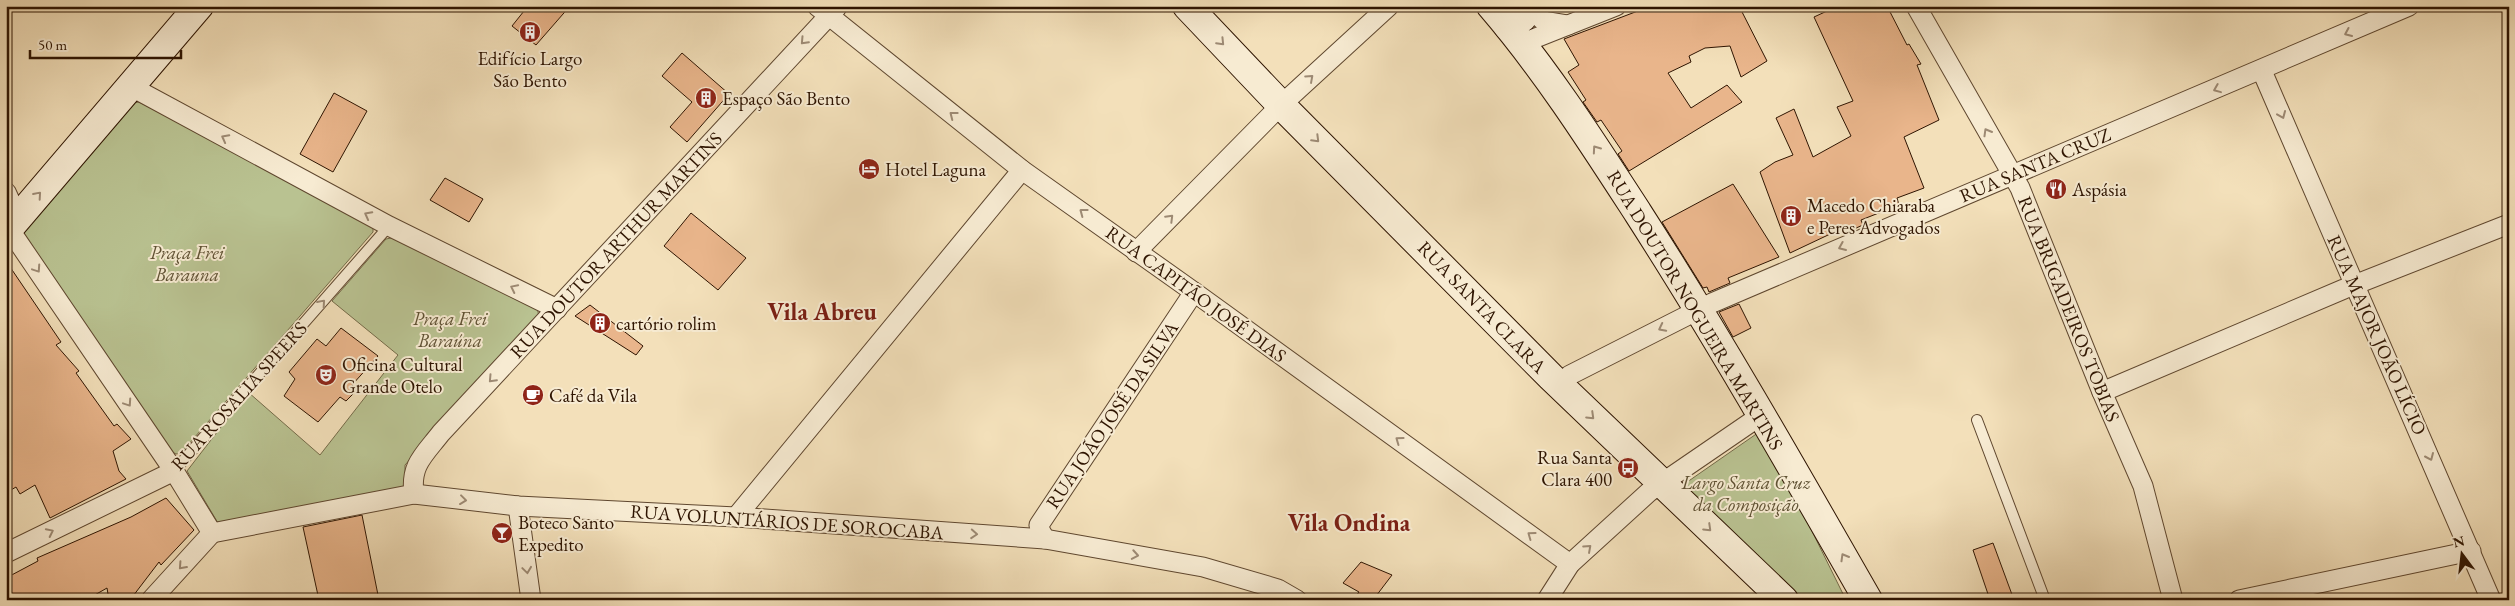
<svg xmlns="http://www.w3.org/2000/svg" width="2515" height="606" viewBox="0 0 2515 606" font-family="'EB Garamond',serif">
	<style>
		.green { fill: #b9c291; stroke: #746b49 }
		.building { fill: #e9b58b; stroke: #2e1401 }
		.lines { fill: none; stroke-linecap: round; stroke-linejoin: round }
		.lane-casing { stroke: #5f472f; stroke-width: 12 }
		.street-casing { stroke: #5f472f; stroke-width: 21 }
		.secondary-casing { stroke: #2e1401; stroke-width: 30 }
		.lane { stroke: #f7ebd2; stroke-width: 10 }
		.street { stroke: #f7ebd2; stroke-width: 19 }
		.secondary { stroke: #f7ebd2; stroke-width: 28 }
		.oneway { stroke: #9d8a74 }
		.labels { text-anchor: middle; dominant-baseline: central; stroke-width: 4; stroke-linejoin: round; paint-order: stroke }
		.poi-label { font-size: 19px; fill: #2e1401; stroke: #f7ebd2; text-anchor: start }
		.street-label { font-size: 19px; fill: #2e1401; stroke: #f7ebd2 }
		.park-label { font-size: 19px; font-style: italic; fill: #5f5133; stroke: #f7ebd2 }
		.district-label { font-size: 24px; font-weight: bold; fill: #7a1f14; stroke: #f7ebd2 }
	</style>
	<rect width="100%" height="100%" fill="#f3e0ba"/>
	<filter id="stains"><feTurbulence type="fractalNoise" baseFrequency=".004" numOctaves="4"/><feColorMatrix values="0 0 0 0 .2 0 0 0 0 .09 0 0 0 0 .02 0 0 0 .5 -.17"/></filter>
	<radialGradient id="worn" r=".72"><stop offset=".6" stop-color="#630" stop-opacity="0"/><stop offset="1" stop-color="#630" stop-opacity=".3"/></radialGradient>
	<g class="green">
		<path d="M 139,102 L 373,224 L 373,232 L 181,453 L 176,454 L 172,452 L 24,237 L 23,231 L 132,103 Z"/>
		<path d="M 396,237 L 537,308 L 539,316 L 405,465 L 405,483 L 403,487 L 218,523 L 187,471 L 248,392 L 320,455 L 398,355 L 332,301 L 386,239 Z"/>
		<path d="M 1762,430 L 1846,600 L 1797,600 L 1680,487 Z"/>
	</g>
	<g class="building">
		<path d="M 528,6 L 570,6 L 536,45 L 512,26 Z"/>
		<path d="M 1651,6 L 1739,6 L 1767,61 L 1741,77 L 1730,46 L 1705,48 L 1689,56 L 1691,62 L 1668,73 L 1691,108 L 1727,85 L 1742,102 L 1629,171 L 1618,154 L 1622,151 L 1601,120 L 1597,122 L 1583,102 L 1586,100 L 1568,72 L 1579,65 L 1564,39 Z"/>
		<path d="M 1838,6 L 1887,6 L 1907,45 L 1909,44 L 1921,64 L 1917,65 L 1939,120 L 1904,137 L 1924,188 L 1897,198 L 1899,205 L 1861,220 L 1863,225 L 1847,232 L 1845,227 L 1790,253 L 1760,172 L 1775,162 L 1793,155 L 1776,118 L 1794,109 L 1813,157 L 1851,136 L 1837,107 L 1853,101 L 1814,17 Z"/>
		<path d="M 682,53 L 729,94 L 687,142 L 670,127 L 692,102 L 662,76 Z"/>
		<path d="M 334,93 L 367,111 L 333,172 L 300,154 Z"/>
		<path d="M 445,178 L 483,199 L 469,222 L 430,200 Z"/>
		<path d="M 1733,184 L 1779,257 L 1728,278 L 1730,283 L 1709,292 L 1707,287 L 1703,288 L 1662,222 Z"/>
		<path d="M 691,213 L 746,258 L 718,290 L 664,246 Z"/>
		<path d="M 6,261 L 61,342 L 56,345 L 79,371 L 76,373 L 114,426 L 117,424 L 131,439 L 113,451 L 119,471 L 126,479 L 50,518 L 35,485 L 20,494 L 16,487 L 6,493 Z"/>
		<path d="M 1739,304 L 1751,328 L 1733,337 L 1719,312 Z"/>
		<path d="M 590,305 L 643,346 L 636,355 L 575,316 Z"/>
		<path d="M 341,328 L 378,356 L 352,385 L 358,389 L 346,401 L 340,397 L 318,422 L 284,396 L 295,379 L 289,372 L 317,339 L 326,346 Z"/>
		<path d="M 166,498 L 194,530 L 161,565 L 159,562 L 130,600 L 109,600 L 107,588 L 86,600 L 6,600 L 6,578 L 38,561 L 37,558 L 131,517 Z"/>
		<path d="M 362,515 L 379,600 L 319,600 L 303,527 Z"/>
		<path d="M 1993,543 L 2014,600 L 1990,600 L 1973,550 Z"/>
		<path d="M 1361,562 L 1392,575 L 1373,600 L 1353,600 L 1359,592 L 1343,583 Z"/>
	</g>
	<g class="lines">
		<g class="lane-casing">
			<g id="lane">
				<path d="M 1977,420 L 2045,600"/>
				<path d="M 174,471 L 389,226"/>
			</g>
		</g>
		<g class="street-casing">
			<g id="street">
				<path d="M 817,6 L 1022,170 L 1194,292 L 1570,564"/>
				<path d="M 1526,6 L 1544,21 L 1568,25"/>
				<path d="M 1916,6 L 2020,188 L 2102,392 L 2143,486 L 2173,600"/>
				<path d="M 1523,43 L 1616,6"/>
				<path d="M 2262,71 L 2491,600"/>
				<path d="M 139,78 L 137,84 L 141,92 L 389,226 L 557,309"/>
				<path d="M 6,192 L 18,218"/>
				<path d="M 6,234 L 14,236 L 174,471 L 212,533"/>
				<path d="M 1136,252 L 1281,105 L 1389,6"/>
				<path d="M 1561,387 L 1562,382 L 1570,375 L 1712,303 L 2409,6"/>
				<path d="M 2102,392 L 2344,289 L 2509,224"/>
				<path d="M 414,494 C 410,465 424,455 441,433 L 837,7"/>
				<path d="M 518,506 L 531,600"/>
				<path d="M 736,517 L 1022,170"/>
				<path d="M 212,533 L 414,494 L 518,506 L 736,517 L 1045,539 L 1203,567 L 1278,589 L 1297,600"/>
				<path d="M 1045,539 L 1040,530 L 1039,525 L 1194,292"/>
				<path d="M 6,553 L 174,471"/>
				<path d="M 151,600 L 212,533"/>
				<path d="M 1547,600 L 1570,564 L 1649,492 L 1760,416"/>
				<path d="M 2239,600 L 2471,551"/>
			</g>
		</g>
		<g class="secondary-casing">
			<g id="secondary">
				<path d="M 1187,6 L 1281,105 L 1551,377 L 1784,600"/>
				<path d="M 1491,6 C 1546,70 1592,142 1638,213 C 1719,339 1793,469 1868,600"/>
				<path d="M 1508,26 L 1522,18 L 1523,6"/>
				<path d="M 6,232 L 199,6"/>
			</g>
		</g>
		<use href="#lane" class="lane"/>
		<use href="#street" class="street"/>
		<use href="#secondary" class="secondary"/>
	</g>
	<defs><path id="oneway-chevron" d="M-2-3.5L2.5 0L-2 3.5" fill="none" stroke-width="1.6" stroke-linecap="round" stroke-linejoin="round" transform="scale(1.25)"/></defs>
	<g class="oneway">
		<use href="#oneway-chevron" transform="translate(2348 33) rotate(156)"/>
		<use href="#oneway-chevron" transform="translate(804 41) rotate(133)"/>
		<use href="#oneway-chevron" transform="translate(1221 42) rotate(46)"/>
		<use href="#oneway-chevron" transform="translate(1310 78) rotate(-42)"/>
		<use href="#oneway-chevron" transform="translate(2217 89) rotate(158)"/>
		<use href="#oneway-chevron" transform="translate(953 115) rotate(-142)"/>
		<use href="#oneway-chevron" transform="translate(2282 115) rotate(67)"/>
		<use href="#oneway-chevron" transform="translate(1987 132) rotate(-120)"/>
		<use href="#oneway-chevron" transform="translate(225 138) rotate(-152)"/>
		<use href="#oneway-chevron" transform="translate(1316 139) rotate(45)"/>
		<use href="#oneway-chevron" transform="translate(1596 149) rotate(-125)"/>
		<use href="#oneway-chevron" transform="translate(38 195) rotate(-49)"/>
		<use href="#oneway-chevron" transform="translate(1083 212) rotate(-143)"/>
		<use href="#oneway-chevron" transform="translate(368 215) rotate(-152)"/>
		<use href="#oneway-chevron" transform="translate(1170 218) rotate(-45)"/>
		<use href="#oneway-chevron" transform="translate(1842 247) rotate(157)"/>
		<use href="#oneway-chevron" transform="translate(37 269) rotate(56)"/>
		<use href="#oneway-chevron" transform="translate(514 288) rotate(-154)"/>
		<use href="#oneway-chevron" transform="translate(322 303) rotate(-49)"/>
		<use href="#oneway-chevron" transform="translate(1662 328) rotate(153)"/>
		<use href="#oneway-chevron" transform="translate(492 379) rotate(133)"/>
		<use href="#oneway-chevron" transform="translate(128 403) rotate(56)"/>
		<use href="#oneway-chevron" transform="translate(1591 416) rotate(44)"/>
		<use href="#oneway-chevron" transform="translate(1399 440) rotate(-144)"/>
		<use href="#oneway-chevron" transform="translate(2430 457) rotate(66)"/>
		<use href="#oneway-chevron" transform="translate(463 500) rotate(7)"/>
		<use href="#oneway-chevron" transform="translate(1708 528) rotate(44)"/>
		<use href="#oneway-chevron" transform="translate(50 532) rotate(-26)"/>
		<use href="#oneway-chevron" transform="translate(974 534) rotate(4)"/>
		<use href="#oneway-chevron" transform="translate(1531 535) rotate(-144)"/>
		<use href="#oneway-chevron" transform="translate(1588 548) rotate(-42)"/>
		<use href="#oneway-chevron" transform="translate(1135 555) rotate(10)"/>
		<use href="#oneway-chevron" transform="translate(1844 557) rotate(-120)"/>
		<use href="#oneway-chevron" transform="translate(182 566) rotate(132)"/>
		<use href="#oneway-chevron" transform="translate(527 570) rotate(82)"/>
	</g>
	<defs>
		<g id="building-disc" transform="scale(1.125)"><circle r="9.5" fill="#8f2418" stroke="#f7ebd2"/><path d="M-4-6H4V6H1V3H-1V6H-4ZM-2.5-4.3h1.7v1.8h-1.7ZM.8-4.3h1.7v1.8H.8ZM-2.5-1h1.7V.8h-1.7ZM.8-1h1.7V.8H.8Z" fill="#fff"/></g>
		<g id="hotel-disc" transform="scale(1.125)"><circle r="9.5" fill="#8f2418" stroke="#f7ebd2"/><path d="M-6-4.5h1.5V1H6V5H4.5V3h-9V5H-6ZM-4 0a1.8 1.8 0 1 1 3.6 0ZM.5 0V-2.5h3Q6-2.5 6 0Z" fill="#fff"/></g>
		<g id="restaurant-disc" transform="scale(1.125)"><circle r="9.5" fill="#8f2418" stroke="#f7ebd2"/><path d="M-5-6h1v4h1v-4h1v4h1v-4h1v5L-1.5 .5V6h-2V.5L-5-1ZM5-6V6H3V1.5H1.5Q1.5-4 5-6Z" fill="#fff"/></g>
		<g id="theatre-disc" transform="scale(1.125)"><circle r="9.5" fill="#8f2418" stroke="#f7ebd2"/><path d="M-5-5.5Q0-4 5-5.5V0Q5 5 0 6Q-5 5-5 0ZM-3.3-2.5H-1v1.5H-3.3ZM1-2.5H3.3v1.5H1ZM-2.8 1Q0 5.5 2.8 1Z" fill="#fff"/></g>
		<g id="cafe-disc" transform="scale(1.125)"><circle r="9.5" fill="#8f2418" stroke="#f7ebd2"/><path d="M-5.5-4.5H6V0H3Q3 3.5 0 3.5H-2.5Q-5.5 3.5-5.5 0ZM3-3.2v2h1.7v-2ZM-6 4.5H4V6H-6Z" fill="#fff"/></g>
		<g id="bus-disc" transform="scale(1.125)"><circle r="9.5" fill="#8f2418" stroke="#f7ebd2"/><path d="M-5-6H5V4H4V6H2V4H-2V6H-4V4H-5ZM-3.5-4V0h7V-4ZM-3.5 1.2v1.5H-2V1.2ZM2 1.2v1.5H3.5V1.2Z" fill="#fff"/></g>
		<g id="bar-disc" transform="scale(1.125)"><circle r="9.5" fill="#8f2418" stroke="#f7ebd2"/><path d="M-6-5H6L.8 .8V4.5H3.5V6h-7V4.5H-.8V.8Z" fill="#fff"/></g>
	</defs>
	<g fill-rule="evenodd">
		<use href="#building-disc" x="530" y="32"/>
		<use href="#building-disc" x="706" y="98"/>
		<use href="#hotel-disc" x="869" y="169"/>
		<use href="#restaurant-disc" x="2056" y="189"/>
		<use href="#building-disc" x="1791" y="216"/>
		<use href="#building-disc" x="600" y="323"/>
		<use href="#theatre-disc" x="326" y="375"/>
		<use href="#cafe-disc" x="533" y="395"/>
		<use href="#bus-disc" x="1628" y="468"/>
		<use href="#bar-disc" x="502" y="533"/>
	</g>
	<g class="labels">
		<g class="poi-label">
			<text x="530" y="58" text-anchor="middle">Edifício Largo<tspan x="530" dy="22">São Bento</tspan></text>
			<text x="722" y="98">Espaço São Bento</text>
			<text x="885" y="169">Hotel Laguna</text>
			<text x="2072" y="189">Aspásia</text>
			<text x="1807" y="205">Macedo Chiaraba<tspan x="1807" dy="22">e Peres Advogados</tspan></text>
			<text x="616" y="323">cartório rolim</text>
			<text x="342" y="364">Oficina Cultural<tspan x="342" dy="22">Grande Otelo</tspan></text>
			<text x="549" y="395">Café da Vila</text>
			<text x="1612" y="457" text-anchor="end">Rua Santa<tspan x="1612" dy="22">Clara 400</tspan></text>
			<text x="518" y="522">Boteco Santo<tspan x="518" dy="22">Expedito</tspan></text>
		</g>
		<g class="street-label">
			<text transform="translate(2035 165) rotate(-23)">RUA SANTA CRUZ</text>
			<text transform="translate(616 245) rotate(-47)">RUA DOUTOR ARTHUR MARTINS</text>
			<text transform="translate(1196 294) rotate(36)">RUA CAPITÃO JOSÉ DIAS</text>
			<text transform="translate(1482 307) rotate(46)">RUA SANTA CLARA</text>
			<text transform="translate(2069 309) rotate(68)">RUA BRIGADEIROS TOBIAS</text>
			<text transform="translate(1695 310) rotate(59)">RUA DOUTOR NOGUEIRA MARTINS</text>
			<text transform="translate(2377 335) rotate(66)">RUA MAJOR JOÃO LÍCIO</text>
			<text transform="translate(239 396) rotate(-48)">RUA ROSALIA SPEERS</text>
			<text transform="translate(1112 415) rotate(-56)">RUA JOÃO JOSÉ DA SILVA</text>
			<text transform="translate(787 522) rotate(4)">RUA VOLUNTÁRIOS DE SOROCABA</text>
		</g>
		<g class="park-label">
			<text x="187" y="252">Praça Frei<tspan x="187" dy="22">Barauna</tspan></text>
			<text x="450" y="318">Praça Frei<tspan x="450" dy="22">Baraúna</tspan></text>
			<text x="1746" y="482">Largo Santa Cruz<tspan x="1746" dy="22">da Composição</tspan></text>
		</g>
		<g class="district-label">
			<text x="822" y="311">Vila Abreu</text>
			<text x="1349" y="522">Vila Ondina</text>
		</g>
	</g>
	<rect width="2515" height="606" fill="none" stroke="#f3e0ba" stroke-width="25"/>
	<rect x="8" y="8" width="2500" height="591" fill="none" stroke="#2e1401" stroke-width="2.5"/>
	<rect x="12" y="12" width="2490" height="581" fill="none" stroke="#2e1401"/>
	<g transform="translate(2462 554) rotate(345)" stroke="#f7ebd2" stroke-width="4" paint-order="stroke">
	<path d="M0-4L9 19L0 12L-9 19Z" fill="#2e1401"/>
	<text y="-8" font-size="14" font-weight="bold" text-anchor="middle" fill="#2e1401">N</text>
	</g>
	<path d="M30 50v8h151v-8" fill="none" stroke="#2e1401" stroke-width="2.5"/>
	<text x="38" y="50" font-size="15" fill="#2e1401" stroke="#f7ebd2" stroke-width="4" paint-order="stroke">50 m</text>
	<rect width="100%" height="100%" filter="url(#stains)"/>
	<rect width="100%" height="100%" fill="url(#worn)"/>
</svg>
